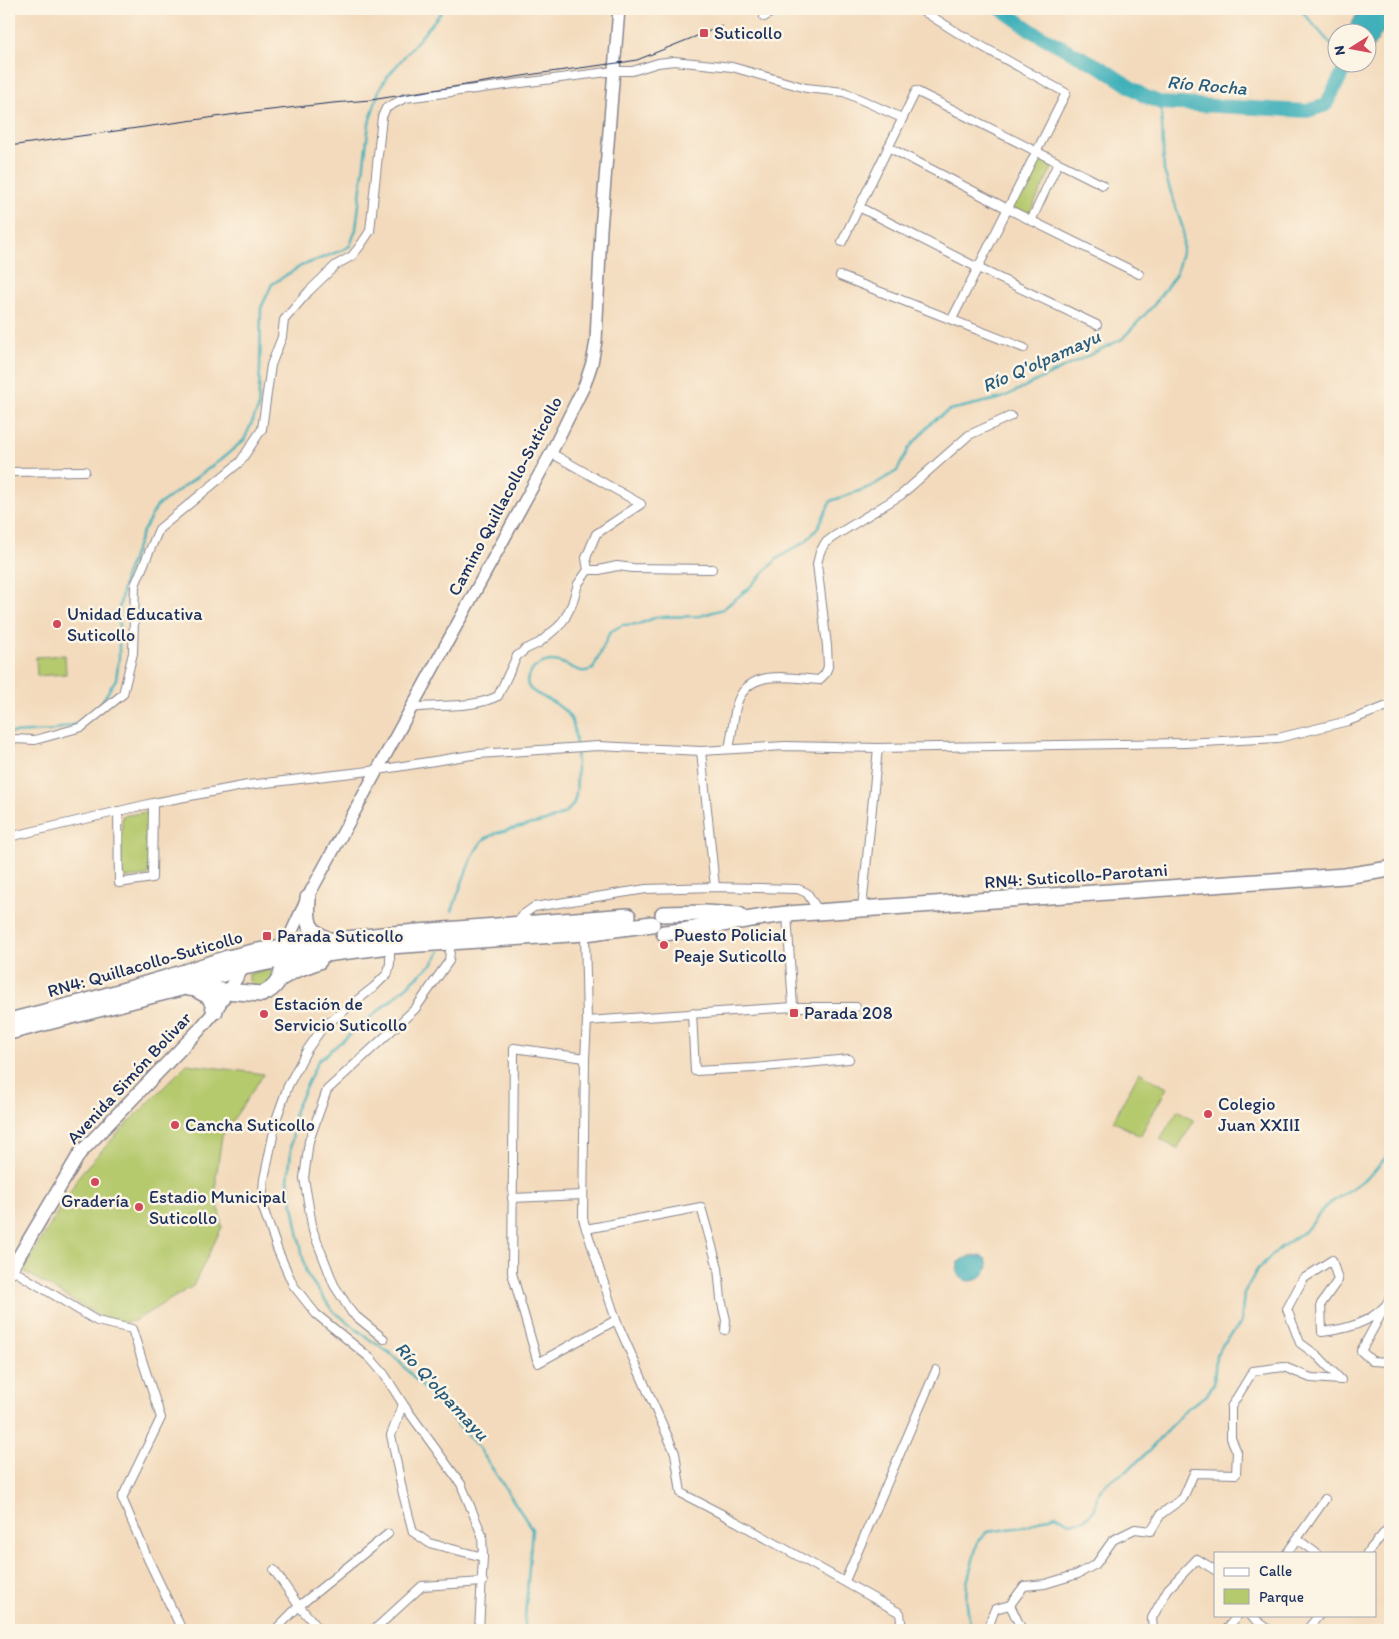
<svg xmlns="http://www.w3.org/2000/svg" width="1399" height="1639" viewBox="0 0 1399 1639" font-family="Itim,sans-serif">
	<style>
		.green { fill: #b5c96d; stroke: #687c66 }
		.water { fill: #40b0ba; stroke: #2e708c }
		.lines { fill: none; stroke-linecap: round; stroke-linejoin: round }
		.stream { stroke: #40b0ba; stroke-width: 2.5 }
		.river { stroke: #40b0ba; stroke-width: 14 }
		.street-casing { stroke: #87848d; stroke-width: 10 }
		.secondary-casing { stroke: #87848d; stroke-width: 14 }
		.primary-casing { stroke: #87848d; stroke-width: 15 }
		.highway-casing { stroke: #87848d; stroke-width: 18 }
		.street { stroke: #fff; stroke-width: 8 }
		.secondary { stroke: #fff; stroke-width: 11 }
		.primary { stroke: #fff; stroke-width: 12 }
		.highway { stroke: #fff; stroke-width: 15 }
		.tram { stroke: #1b2f5e; stroke-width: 1 }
		.poi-dot { fill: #d1495b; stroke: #fcf5e5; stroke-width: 2 }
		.labels { text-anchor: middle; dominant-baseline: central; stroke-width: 5; stroke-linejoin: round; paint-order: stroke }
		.poi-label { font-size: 18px; fill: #1b2f5e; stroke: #fcf5e5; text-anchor: start }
		.street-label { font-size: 18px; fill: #1b2f5e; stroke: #fcf5e5 }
		.water-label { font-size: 19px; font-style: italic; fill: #285c7e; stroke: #fcf5e5 }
	</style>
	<rect width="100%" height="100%" fill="#fcf5e5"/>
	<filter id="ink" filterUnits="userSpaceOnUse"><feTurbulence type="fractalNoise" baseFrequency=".02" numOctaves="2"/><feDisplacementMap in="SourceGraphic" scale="10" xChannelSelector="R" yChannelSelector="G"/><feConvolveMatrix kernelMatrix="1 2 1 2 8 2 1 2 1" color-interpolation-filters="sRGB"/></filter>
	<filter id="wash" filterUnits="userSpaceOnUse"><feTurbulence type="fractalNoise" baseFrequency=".0096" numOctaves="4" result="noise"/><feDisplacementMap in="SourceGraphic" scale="20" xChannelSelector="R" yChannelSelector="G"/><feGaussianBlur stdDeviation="1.12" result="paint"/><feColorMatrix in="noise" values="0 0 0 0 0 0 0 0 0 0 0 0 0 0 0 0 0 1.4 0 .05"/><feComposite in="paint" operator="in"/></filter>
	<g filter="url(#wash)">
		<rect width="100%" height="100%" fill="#f3dabc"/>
		<g class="green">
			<path d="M 1038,156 L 1054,164 L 1028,216 L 1012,208 Z"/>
			<path d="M 65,655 L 66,674 L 37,676 L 36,657 Z"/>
			<path d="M 146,812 L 148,817 L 149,873 L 147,876 L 126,878 L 121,872 L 122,816 Z"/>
			<path d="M 270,969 L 274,974 L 270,987 L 254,988 L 249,981 L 249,974 Z"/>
			<path d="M 187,1064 L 264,1074 L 222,1136 L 216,1177 L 216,1192 L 222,1227 L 193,1286 L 134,1321 L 117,1323 L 97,1315 L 25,1272 L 25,1267 L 81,1173 L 119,1132 Z"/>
			<path d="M 1139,1072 L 1167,1088 L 1140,1136 L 1113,1121 Z"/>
			<path d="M 1178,1110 L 1194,1121 L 1177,1149 L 1160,1139 Z"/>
		</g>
		<g class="water">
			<path d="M 1360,9 L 1390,9 L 1390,21 L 1367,56 L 1366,32 L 1347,32 Z"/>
			<path d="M 973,1256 L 980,1256 L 986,1259 L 988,1267 C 983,1281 966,1287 957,1273 L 958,1263 L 965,1258 Z"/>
		</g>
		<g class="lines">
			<g class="stream">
				<path d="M 1300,9 L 1336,50"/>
				<path d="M 1345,62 L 1346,65"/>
				<path d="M 9,733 L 50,731 L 76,724 L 96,711 L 116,679 L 119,658 L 119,609 L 125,578 L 142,533 L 157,506 L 219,461 L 244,440 L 258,409 L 260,369 L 261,308 L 272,284 L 301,266 L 340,251 L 350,246 L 356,229 L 369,123 L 379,90 L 388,76 L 444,9"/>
				<path d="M 452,911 C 458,895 472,848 485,839 C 506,823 569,827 575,799 C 578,786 578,728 570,717 C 567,712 558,705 553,702 C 541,695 518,690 531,672 C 535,666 543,662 550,661 C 563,660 571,669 582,671 C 585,672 590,670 593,669 L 610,632 L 622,625 L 639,624 L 657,617 L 700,616 L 723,609 L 749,588 L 778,558 L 806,541 L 817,529 L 831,501 L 870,487 L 897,471 L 909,448 L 933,421 L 950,410 L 1002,398 L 1122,339 L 1153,306 L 1176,274 L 1183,248 L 1183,229 L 1164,171 L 1161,103"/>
				<path d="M 440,951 L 433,963 L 390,1001 L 318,1061 L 295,1110 L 288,1180 L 306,1273 L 332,1310 L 369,1339 L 394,1356 L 479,1448 L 532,1529 L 524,1630"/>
				<path d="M 971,1630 L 966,1598 L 967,1583 L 978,1541 L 987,1532 L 1029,1526 L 1041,1520 L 1056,1515 L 1069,1523 L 1084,1520 L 1095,1509 L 1097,1495 L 1105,1484 L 1128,1470 L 1149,1451 L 1187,1408 L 1206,1396 L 1214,1383 L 1216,1356 L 1223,1344 L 1241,1323 L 1244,1293 L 1257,1270 L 1280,1248 L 1306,1230 L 1325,1207 L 1372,1174 L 1390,1152"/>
			</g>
			<path class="river" d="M 1001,9 L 1035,33 L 1102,68 L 1144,96 L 1161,103 L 1307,111 L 1326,105 L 1348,62"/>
		</g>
	</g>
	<g filter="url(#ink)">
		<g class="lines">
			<g class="street-casing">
				<g id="street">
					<path d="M 920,9 L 958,33 L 1066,93 L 952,319"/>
					<path d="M 764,17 L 777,9"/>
					<path d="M 888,147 L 1008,209 L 1139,274"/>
					<path d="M 859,207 L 978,268 L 1097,325"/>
					<path d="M 1031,221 L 1058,163"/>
					<path d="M 842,242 L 916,91 L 1103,185"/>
					<path d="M 840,276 L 1024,348"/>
					<path d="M 9,472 L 85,471"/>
					<path d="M 588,570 L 599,570 L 617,566 L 633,568 L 712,569"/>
					<path d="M 411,708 C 439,704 472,709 498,696 L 517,656 L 526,649 L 539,643 L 559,626 L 565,618 L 572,604 L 578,584 L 588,570 L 586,558 L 596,534 L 641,504 L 551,453"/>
					<path d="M 13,739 L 35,740 L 82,727 L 123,694 L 133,653 L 135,585 L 159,529 L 240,462 L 262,429 L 271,365 L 282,337 L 284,320 L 309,291 L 336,265 L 352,256 L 360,246 L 370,231 L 382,117 L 386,108 L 405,98 L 615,71 L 632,71 L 658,63 L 674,61 L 732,67 L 806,88 L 844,92 L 902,118"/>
					<path d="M 729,749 C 732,735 733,721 736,707 C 746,667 788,678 819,680 L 825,674 L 828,667 L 827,646 L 817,564 L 820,552 L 825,543 L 833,537 L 901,495 L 969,435 L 1011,416"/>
					<path d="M 701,751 L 715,887"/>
					<path d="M 118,811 L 119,883 L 152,878 L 153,803"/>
					<path d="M 9,837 L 153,803 L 248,785 L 378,770 L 478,754 L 598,746 L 701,751 L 785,746 L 878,748 L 1185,743 L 1278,738 L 1348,721 L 1390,705"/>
					<path d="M 862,908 L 878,748"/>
					<path d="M 787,914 L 793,1007"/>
					<path d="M 516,924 L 524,914 L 534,907 L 646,889 L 715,887 L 798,889 L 807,893 L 819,912"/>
					<path d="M 585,933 L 587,1021 L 585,1058 L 583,1219 L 616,1320 L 675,1453 L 681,1493 L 737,1522 L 900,1613 L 902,1630"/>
					<path d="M 390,946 L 390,963 L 388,973 L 374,987 L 323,1027 L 307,1050 L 288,1086 L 277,1117 L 264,1179 L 262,1205 L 278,1251 L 293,1285 L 316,1314 L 370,1358 L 384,1374 L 403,1404 L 461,1484 L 482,1535 L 483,1557 L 479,1630"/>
					<path d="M 692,1013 L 695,1071 L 754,1068 L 849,1059"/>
					<path d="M 587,1021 L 793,1007 L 856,1007"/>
					<path d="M 585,1058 L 514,1048 L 512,1273 L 538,1363 L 616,1320"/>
					<path d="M 512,1198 L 583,1195"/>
					<path d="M 586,1229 L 701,1207 L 718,1268 L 721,1299 L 726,1320 L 725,1330"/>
					<path d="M 11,1269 L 97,1321 L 132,1329 L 161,1418 L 122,1498 L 148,1559 L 182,1630"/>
					<path d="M 1390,1298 L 1361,1351 L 1372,1361 L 1390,1362"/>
					<path d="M 384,1339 L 352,1313 L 334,1285 L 313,1231 L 304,1178 L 309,1141 L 327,1090 L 415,1009 L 449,961 L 451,941"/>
					<path d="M 403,1404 L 391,1435 L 403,1494 L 413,1532 L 429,1543 L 483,1557"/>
					<path d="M 1297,1539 L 1316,1553"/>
					<path d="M 1287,1553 L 1325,1499"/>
					<path d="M 1367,1553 L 1390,1526"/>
					<path d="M 274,1570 L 299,1606 L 320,1630"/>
					<path d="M 845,1581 L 936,1370"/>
					<path d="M 1010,1605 L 1024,1586 L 1045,1584 L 1078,1574 L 1096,1564 L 1113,1540 L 1135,1529 L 1151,1531 L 1161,1514 L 1183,1498 L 1194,1473 L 1236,1474 L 1237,1452 L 1231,1438 L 1231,1407 L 1253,1371 L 1284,1367 L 1311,1378 L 1341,1380 L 1319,1357 L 1300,1343 L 1287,1309 L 1303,1279 L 1332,1260 L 1338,1280 L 1321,1304 L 1322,1332 C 1346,1329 1368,1324 1386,1305"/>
					<path d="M 1250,1615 L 1269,1630"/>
					<path d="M 275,1630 L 299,1606 L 388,1534"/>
					<path d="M 374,1630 L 422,1586 L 483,1582"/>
					<path d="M 987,1630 L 995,1609 L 1010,1605 L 1022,1630"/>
					<path d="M 1153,1630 L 1152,1618 L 1168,1589 L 1197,1559 L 1215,1570"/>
					<path d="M 1226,1630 L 1238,1615"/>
					<path d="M 1307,1630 L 1319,1615"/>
				</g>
			</g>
			<g class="secondary-casing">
				<path id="secondary" d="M 284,953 C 284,945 306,902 311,891 L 551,453 L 585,384 L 592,363 L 596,341 L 601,229 L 619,9"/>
			</g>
			<g class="primary-casing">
				<path id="primary" d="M 9,1273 L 80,1153 L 199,1030 L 215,1011 L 246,963"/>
			</g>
			<g class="highway-casing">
				<g id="highway">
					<path d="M 308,898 C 306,923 307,931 331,941"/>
					<path d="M 663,914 L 704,913 L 739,915"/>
					<path d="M 664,933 C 706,929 745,918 787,914 L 1345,876 L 1390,869"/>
					<path d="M 281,978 L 295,970 L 319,961"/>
					<path d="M 188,988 L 262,994 C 278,988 283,975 284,959"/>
					<path d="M 197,990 L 210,997 L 215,1011"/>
					<path d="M 9,1021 L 88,1001 L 166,978 L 228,958 L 253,952 L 301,944 L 392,934 L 628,916"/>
					<path d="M 9,1032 L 181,988 L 244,967 L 284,959 L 390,946 L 585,933 L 652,924"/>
				</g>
			</g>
			<use href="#street" class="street"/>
			<use href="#secondary" class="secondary"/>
			<use href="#primary" class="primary"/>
			<use href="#highway" class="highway"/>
			<path class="tram" d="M 9,146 L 244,113 L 333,103 L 371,100 L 535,74 L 625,62 L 637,60 L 722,26"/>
		</g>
	</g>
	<g class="poi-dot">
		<rect x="699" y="28" width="10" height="10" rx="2.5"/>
		<circle cx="57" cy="624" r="5"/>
		<rect x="262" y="931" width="10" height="10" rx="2.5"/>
		<circle cx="664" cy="945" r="5"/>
		<rect x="789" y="1008" width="10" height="10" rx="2.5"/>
		<circle cx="264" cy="1014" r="5"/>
		<circle cx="1208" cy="1114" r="5"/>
		<circle cx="175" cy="1125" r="5"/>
		<circle cx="95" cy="1182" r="5"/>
		<circle cx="139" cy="1207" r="5"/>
	</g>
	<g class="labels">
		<g class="poi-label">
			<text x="714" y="33">Suticollo</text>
			<text x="67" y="614">Unidad Educativa<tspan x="67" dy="21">Suticollo</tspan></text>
			<text x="674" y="935">Puesto Policial<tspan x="674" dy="21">Peaje Suticollo</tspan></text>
			<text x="277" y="936">Parada Suticollo</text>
			<text x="274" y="1004">Estación de<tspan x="274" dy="21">Servicio Suticollo</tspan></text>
			<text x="804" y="1013">Parada 208</text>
			<text x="1218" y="1104">Colegio<tspan x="1218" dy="21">Juan XXIII</tspan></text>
			<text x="185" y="1125">Cancha Suticollo</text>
			<text x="149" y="1197">Estadio Municipal<tspan x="149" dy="21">Suticollo</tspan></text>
			<text x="95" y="1201" text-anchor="middle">Gradería</text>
		</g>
		<g class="street-label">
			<text transform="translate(505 496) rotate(-62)">Camino Quillacollo-Suticollo</text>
			<text transform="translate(1076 876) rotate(-4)">RN4: Suticollo-Parotani</text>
			<text transform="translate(145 964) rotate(-16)">RN4: Quillacollo-Suticollo</text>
			<text transform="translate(129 1078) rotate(-47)">Avenida Simón Bolivar</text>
		</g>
		<g class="water-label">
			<text transform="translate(1207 85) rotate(5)">Río Rocha</text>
			<text transform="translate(1041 361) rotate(-24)">Río Q'olpamayu</text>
			<text transform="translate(442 1391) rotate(47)">Río Q'olpamayu</text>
		</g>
	</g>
	<rect width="1399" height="1639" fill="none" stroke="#fcf5e5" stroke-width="30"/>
	<rect x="1214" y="1552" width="162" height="65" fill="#fcf5e5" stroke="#a2a6af"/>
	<rect x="1224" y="1568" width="25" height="8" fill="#ffffff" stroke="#a2a6af"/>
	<text x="1259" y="1576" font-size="15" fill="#1b2f5e">Calle</text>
	<rect x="1224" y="1589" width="25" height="15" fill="#b5c96d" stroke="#a2a6af"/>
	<text x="1259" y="1602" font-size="15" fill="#1b2f5e">Parque</text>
	<g transform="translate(1352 48) rotate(259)"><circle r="24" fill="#fcf5e5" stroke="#a2a6af"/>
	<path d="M0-4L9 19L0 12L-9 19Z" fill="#d1495b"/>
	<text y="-8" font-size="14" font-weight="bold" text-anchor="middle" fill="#1b2f5e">N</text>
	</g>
</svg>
